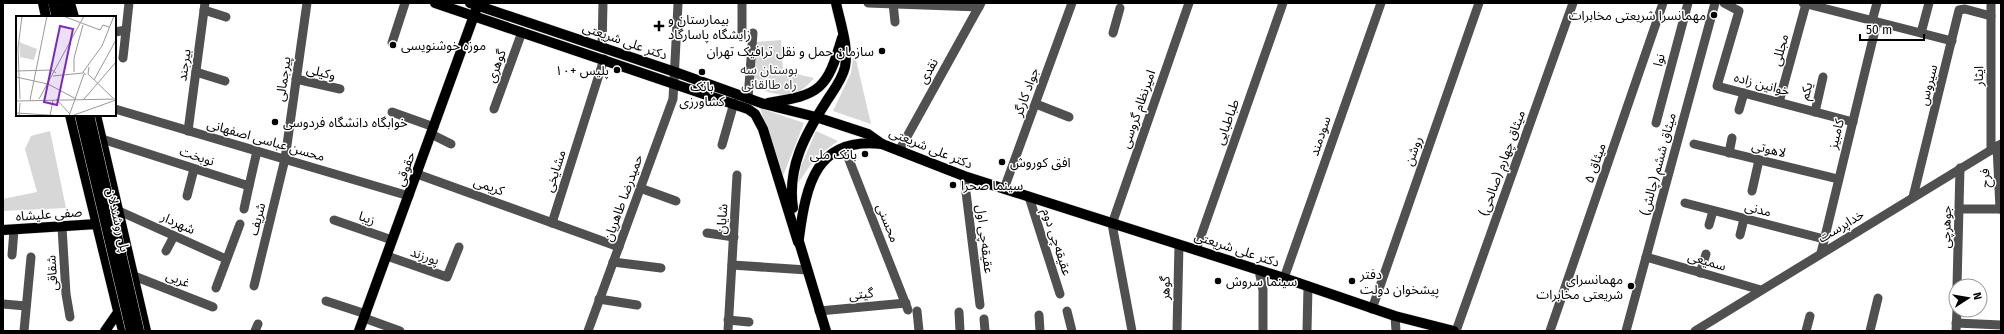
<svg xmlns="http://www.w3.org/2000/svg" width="2004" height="334" viewBox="0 0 2004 334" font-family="'Fira Sans','Noto Sans Arabic',sans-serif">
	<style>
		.green { fill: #d7d7d7 }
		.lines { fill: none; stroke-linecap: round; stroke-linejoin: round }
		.major-casing { stroke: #dbdbdb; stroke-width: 11 }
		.minor { stroke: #505050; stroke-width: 9 }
		.major { stroke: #000; stroke-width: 10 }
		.major-bridge-casing { stroke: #dbdbdb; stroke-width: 11; stroke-linecap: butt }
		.major-bridge { stroke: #000; stroke-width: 10 }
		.poi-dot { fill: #000; stroke: #fff; stroke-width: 1.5 }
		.labels { text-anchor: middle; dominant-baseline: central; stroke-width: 3; stroke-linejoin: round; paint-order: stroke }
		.poi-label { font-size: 13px; fill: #000; stroke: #fff; text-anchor: start }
		.street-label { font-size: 13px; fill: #000; stroke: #fff }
		.park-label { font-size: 13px; fill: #2e2e2e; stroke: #fff }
		.inset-road { fill: none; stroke: #999; stroke-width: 1 }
		.view { fill: #7b2cbf; fill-opacity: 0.15; stroke: #7b2cbf; stroke-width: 2 }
		.inset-edge { fill: none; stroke: #000; stroke-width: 2 }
	</style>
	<rect width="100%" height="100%" fill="#fff"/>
	<g class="green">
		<path d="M 781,40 L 783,71 L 814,78 C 795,102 779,96 753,87 L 756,42 Z"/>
		<path d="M 854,51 L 871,124 L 833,111 L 851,73 Z"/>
		<path d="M 760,108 L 804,123 L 783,176 Z"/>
		<path d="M 50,131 L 66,208 L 3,211 L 3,199 L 37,192 L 25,149 L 31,136 Z"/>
		<path d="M 816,131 L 838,141 L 816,157 L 798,183 L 801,166 Z"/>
	</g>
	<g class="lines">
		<g class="major-casing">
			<g id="major">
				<path d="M 43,3 L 46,17"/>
				<path d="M 53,3 L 57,17"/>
				<path d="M 63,3 L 66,17"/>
				<path d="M 70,3 L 74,17"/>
				<path d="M 435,3 L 748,109 L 755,114 L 763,129 L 798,242"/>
				<path d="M 470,3 L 675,72 L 764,104 L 816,117 L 868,134 L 882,144 L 964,176 L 1284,278 L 1395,316 L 1454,331"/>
				<path d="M 768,103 C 821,95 827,89 842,38"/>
				<path d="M 70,115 L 123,331"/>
				<path d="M 96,115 L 146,331"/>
				<path d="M 793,208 C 787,167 805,135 826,102 C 833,91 842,80 845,67 C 849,47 840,22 836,3"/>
				<path d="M 3,230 L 97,224"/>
				<path d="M 797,235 L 826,331"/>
				<path d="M 799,238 C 806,185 816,136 882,144"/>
				<path d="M 105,331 L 121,308"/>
				<path d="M 359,331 L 476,10"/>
			</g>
		</g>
		<g class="minor">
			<path d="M 742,3 L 742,33"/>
			<path d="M 868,3 L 979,7"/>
			<path d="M 893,3 L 895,22"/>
			<path d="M 1724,3 L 1739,11 L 1717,86 L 1853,122"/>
			<path d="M 1803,3 L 1952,41"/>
			<path d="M 204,10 L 226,17"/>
			<path d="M 1872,21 L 1877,3"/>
			<path d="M 115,32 L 126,30"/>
			<path d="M 1113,33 L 1120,8"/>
			<path d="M 1921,33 L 1929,3"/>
			<path d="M 392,43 L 405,3"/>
			<path d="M 602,48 L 603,3"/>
			<path d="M 123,58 L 129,3"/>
			<path d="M 196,72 L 225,81"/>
			<path d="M 296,79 L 340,89"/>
			<path d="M 748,98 L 753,33"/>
			<path d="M 1779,102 L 1806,4"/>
			<path d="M 1036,104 L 1069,117"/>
			<path d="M 115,109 L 409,196"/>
			<path d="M 494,109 L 522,32"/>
			<path d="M 1739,110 L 1744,93"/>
			<path d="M 392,112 L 434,127"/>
			<path d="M 1815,112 L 1823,77"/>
			<path d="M 1656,123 L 1688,3"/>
			<path d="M 188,131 L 205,3"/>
			<path d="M 431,134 L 451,144"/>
			<path d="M 102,139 L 249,186 L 257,151"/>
			<path d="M 1694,144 L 1838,179"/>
			<path d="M 722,145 L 734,103"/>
			<path d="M 1997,146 L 2000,209"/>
			<path d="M 844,147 L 908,310"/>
			<path d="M 1991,150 L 1991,3"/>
			<path d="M 899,151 L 981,3"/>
			<path d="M 1729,153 L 1732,138"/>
			<path d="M 417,174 L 619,247"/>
			<path d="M 964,176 L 980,305"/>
			<path d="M 640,188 L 676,201"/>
			<path d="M 1004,189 L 1072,3"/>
			<path d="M 1752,191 L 1759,160"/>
			<path d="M 187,196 L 194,169"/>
			<path d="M 1029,197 L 1060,294"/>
			<path d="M 1913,197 L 1959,10 L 1965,9 L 1991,16"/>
			<path d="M 1685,203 L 1824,239"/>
			<path d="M 244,209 L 249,186"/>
			<path d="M 1960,209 L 2001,209"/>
			<path d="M 119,211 L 226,259"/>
			<path d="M 334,220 L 392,240"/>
			<path d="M 552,223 L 604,59"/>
			<path d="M 1709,225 L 1713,211"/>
			<path d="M 62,227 L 66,294 L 70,317"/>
			<path d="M 707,233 L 734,237"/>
			<path d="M 1740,235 L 1744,219"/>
			<path d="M 1196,250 L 1283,3"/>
			<path d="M 166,251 L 174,236"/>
			<path d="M 1821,253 L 1877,22"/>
			<path d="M 12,255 L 14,230"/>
			<path d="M 387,256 L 447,277 L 459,247"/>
			<path d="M 1646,257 L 1761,290"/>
			<path d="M 613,262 L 661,268"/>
			<path d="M 732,265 L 807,270"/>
			<path d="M 1259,270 L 1263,290 L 1263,331"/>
			<path d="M 1700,273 L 1706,254"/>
			<path d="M 134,276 L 213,307"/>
			<path d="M 1284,278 L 1381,3"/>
			<path d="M 254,286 L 285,159 L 307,3"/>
			<path d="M 1957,286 L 1960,168"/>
			<path d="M 216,288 L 240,224"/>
			<path d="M 599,299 L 637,305"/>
			<path d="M 326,301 L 366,314"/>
			<path d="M 3,304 L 26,306"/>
			<path d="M 1372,309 L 1479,3"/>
			<path d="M 819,311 L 906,303"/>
			<path d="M 917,311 L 919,331"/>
			<path d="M 1067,311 L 1072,331"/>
			<path d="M 959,312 L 960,331"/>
			<path d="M 1039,315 L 1040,331"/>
			<path d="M 1395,316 L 1396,331"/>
			<path d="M 364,318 L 400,331"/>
			<path d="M 984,319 L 985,331"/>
			<path d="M 728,320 L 749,322"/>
			<path d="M 1956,323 L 2001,325"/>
			<path d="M 24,331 L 31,257"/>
			<path d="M 255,331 L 258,324"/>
			<path d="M 588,331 L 673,99 L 678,4"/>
			<path d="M 728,331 L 737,175"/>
			<path d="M 1132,331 L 1112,224 L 1189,3"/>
			<path d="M 1177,331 L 1179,245"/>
			<path d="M 1307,331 L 1308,286"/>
			<path d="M 1456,331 L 1573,3"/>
			<path d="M 1550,331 L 1663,3"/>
			<path d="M 1626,331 L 1715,3"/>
			<path d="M 1695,331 L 2001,144"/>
			<path d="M 1806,331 L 1810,316"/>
			<path d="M 1870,331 L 1878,298"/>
			<path d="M 1956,331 L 1957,310"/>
		</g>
		<use href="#major" class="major"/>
		<g class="major-bridge-casing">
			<g id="major-bridge">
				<path d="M 80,115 L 131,331"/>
				<path d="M 89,115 L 139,331"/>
			</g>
		</g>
		<use href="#major-bridge" class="major-bridge"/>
	</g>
	<g class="poi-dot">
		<circle cx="1714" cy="15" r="4"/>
		<path d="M657 20h4v4h4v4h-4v4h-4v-4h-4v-4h4z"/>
		<circle cx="393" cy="45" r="4"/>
		<circle cx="882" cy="51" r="4"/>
		<circle cx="617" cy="70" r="4"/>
		<circle cx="702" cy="72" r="4"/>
		<circle cx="275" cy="122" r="4"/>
		<circle cx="865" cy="154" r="4"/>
		<circle cx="1002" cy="162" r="4"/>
		<circle cx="953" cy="185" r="4"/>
		<circle cx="1218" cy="281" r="4"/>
		<circle cx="1352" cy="281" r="4"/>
		<circle cx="1631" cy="286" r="4"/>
	</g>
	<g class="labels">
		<g class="poi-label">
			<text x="1706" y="15" text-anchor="end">مهمانسرا شریعتی مخابرات</text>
			<text x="668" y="19">بیمارستان و<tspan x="668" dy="15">زایشگاه پاسارگاد</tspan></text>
			<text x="401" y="45">موزه خوشنویسی</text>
			<text x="874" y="51" text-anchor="end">سازمان حمل و نقل ترافیک تهران</text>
			<text x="609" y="70" text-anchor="end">پلیس +۱۰</text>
			<text x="702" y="86" text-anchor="middle">بانک<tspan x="702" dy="15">کشاورزی</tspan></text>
			<text x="283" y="122">خوابگاه دانشگاه فردوسی</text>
			<text x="857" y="154" text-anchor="end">بانک ملی</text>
			<text x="1010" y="162">افق کوروش</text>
			<text x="961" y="185">سینما صحرا</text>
			<text x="1360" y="274">دفتر<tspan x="1360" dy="15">پیشخوان دولت</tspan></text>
			<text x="1623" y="279" text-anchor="end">مهمانسرای<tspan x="1623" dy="15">شریعتی مخابرات</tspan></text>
			<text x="1226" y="281">سینما سروش</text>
		</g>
		<g class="street-label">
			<text transform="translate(625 41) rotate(19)">دکتر علی شریعتی</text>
			<text transform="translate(1780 50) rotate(-75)">مجللی</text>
			<text transform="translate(1659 60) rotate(-75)">نوا</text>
			<text transform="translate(184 65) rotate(-82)">بیرجند</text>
			<text transform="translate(496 66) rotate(-70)">گوهری</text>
			<text transform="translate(928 71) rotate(-61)">نقدی</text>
			<text transform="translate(321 72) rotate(13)">وکیلی</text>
			<text transform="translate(1978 76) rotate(-90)">ایثار</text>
			<text transform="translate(283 79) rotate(-82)">پیرجمالی</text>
			<text transform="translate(1762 84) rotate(15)">خوانین زاده</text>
			<text transform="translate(1928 85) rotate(-76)">سیروس</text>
			<text transform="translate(1806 91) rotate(-76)">یکم</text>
			<text transform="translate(1026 92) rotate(-70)">جواد کارگر</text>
			<text transform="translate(1138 109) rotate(-71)">امیرنظام گروسی</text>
			<text transform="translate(1227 122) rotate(-70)">طباطبایی</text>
			<text transform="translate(1836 134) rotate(-76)">کامبیز</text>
			<text transform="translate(1320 136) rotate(-71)">سودمند</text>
			<text transform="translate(266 140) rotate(16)">محسن عباسی اصفهانی</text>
			<text transform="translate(931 148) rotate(22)">دکتر علی شریعتی</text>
			<text transform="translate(1769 149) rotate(14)">لاهوتی</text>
			<text transform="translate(1413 151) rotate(-71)">روشن</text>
			<text transform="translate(197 156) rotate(18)">نوبخت</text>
			<text transform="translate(1502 163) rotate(-70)">میثاق چهارم (صالحی)</text>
			<text transform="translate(1595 163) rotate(-71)">میثاق ۵</text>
			<text transform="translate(1658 164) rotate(-75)">میثاق ششم (چالش)</text>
			<text transform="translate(405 169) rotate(-70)">حقوقی</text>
			<text transform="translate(555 171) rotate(-72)">مشایخی</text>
			<text transform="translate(1985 178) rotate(-93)">فرح</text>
			<text transform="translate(489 186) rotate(20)">کریمی</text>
			<text transform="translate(623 198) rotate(-70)">حمیدرضا طاهریان</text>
			<text transform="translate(1758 209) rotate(14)">مدنی</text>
			<text transform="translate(49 214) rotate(-4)">صفی علیشاه</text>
			<text transform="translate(367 218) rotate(19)">زیبا</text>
			<text transform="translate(257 219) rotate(-76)">شریف</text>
			<text transform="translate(722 219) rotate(-86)">شایان</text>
			<text transform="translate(118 220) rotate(77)">پل روشندلان</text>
			<text transform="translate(178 223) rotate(24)">شهردار</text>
			<text transform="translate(888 223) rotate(68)">محسنی</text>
			<text transform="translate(1841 226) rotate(-31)">خداپرست</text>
			<text transform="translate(1946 227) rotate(-89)">جوهرچی</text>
			<text transform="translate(985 239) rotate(83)">عقیقه‌چی اول</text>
			<text transform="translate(1057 242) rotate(72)">عقیقه‌چی دوم</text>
			<text transform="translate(1237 249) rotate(18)">دکتر علی شریعتی</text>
			<text transform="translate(425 256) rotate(19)">پورزند</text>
			<text transform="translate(1707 261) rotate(16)">سمیعی</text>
			<text transform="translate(52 273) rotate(-94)">شقاقی</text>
			<text transform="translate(178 279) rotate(21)">غربی</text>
			<text transform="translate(1165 288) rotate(-89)">گوهر</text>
			<text transform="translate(861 294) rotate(-6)">گیتی</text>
		</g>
		<g class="park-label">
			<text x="769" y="69">بوستان سه<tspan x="769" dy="15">راه طالقانی</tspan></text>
		</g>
	</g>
	<g transform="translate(16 16)">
		<rect width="100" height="100" fill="#fff"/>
		<path d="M 3,26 L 21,33 L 18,44 L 4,41 Z" fill="#d7d7d7"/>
		<path class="inset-road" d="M 47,0 L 84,14 L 87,9 L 93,11M 73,51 L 72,58 L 97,82M 0,55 L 36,54 L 40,57M 58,56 L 58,42 L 67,9M 70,59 L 67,56 L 86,30 L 98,0M 37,60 L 67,57M 0,61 L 32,68 L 60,83M 78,64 L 100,24M 4,83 L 2,32 L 6,0M 23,83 L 68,0M 40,83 L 54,98M 68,83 L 100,46M 14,84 L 31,0M 0,85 L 100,83M 0,97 L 48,100M 58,99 L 100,84M 3,100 L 4,87M 34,100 L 37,84M 53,100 L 68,58"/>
		<path class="view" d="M 44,10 L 57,13 L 41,89 L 28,86 Z"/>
		<rect width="100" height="100" class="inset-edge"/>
	</g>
	<rect width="2004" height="334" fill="none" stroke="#000000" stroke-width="8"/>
	<g transform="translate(1968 298) rotate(78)"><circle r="19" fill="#ffffff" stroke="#999999"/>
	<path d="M0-3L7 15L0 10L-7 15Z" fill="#000000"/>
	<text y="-6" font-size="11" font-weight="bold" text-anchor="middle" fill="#000000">N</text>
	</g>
	<path d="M1860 34v6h64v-6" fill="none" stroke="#000000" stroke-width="2"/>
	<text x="1866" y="34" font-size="12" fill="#000000" stroke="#ffffff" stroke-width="3" paint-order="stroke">50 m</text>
</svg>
